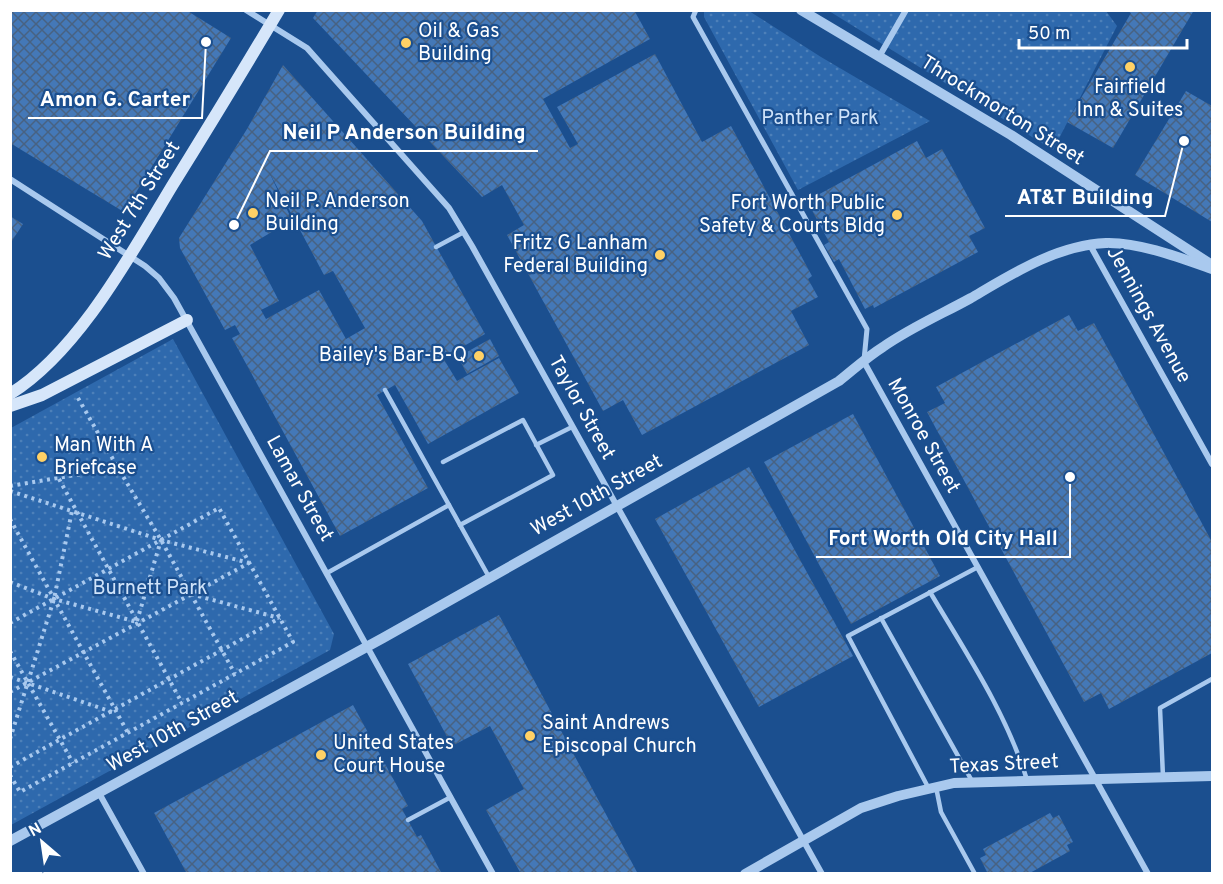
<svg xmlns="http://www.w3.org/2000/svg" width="1223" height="884" viewBox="0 0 1223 884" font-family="Overpass,sans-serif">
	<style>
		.park { fill: url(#park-dots) }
		.building { fill: url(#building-cross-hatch); fill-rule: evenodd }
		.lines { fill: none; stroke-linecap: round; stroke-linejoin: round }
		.path { stroke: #a9c9ee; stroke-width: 4; stroke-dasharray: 3 4.5; stroke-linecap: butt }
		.service { stroke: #a9c9ee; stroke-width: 4.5 }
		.pedestrian { stroke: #a9c9ee; stroke-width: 5 }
		.minor { stroke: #a9c9ee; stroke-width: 6 }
		.tertiary { stroke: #a9c9ee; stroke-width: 10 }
		.secondary { stroke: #d6e6fa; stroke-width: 12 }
		.poi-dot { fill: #ffd166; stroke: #1b4f8f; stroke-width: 2 }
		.labels { text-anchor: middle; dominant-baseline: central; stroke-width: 4.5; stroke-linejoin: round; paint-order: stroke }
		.poi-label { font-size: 20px; fill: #fff; stroke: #1b4f8f; text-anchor: start }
		.street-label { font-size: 20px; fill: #fff; stroke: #1b4f8f }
		.park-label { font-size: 20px; fill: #cfe3fa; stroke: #1b4f8f }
		.leader { fill: none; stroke: #fff; stroke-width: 2 }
		.callout-dot { fill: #fff; stroke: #1b4f8f; stroke-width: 2 }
		.callout-label { font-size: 21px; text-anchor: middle; font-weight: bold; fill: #fff; stroke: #1b4f8f; stroke-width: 4.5; stroke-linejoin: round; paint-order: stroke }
	</style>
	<defs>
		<pattern id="park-dots" width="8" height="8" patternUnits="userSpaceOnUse" patternTransform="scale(1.5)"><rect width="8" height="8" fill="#2e69ad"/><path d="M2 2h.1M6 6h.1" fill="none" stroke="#4d80b9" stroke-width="1.8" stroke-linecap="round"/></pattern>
		<pattern id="building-cross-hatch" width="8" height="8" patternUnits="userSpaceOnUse" patternTransform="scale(1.5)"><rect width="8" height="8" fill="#4478b7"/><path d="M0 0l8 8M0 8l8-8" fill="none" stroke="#486282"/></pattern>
	</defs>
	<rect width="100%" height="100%" fill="#1b4f8f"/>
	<g class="park">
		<path d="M 704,11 L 749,11 L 821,57 L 930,121 L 798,190 L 704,17 Z"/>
		<path d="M 829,11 L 1106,11 L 1117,26 L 1053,150 Z"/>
		<path d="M 173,339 L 334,634 L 330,650 L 11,825 L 11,428 Z"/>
	</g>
	<g class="building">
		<path d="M 10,10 L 186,10 L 231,38 L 124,212 L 10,143 Z"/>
		<path d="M 318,10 L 634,10 L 650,39 L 543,99 L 570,148 L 578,144 L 557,107 L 655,54 L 702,142 L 731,126 L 812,276 L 808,279 L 818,297 L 791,311 L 809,345 L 642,435 L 623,400 L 603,411 L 507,235 L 524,225 L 502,185 L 482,197 L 313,18 Z"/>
		<path d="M 1126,10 L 1194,10 L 1113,148 L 1067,122 L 1131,13 Z"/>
		<path d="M 283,65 L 422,221 L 485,334 L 443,358 L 457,381 L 499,358 L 519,393 L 428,444 L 395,385 L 377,395 L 428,488 L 340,536 L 232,338 L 240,334 L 235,325 L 225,330 L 180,248 L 179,238 L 247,129 ZM 268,170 L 324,275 L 333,271 L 365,328 L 346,339 L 319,290 L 266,319 L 261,310 L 279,301 L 250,245 L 292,220 Z"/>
		<path d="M 1186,91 L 1212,106 L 1212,222 L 1135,175 Z"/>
		<path d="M 917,141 L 926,158 L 942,149 L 985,228 L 969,236 L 978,252 L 874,308 L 873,305 L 865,309 L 839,259 L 834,262 L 824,245 L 829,242 L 808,203 L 815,199 L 814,197 Z"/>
		<path d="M 10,216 L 23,224 L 10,244 Z"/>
		<path d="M 1069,315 L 1078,331 L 1094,323 L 1212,542 L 1212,653 L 1109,709 L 1101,693 L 1084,702 L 927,412 L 945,403 L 936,387 Z"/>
		<path d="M 490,339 L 499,356 L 467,374 L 458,357 Z"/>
		<path d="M 853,414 L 940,576 L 851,624 L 764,462 Z"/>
		<path d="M 749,467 L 853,656 L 759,707 L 655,519 Z"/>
		<path d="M 499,615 L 638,874 L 521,874 L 486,810 L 524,789 L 490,726 L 452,746 L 408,664 Z"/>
		<path d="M 353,705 L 408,806 L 402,809 L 417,837 L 421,835 L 442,874 L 187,874 L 154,813 Z"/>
		<path d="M 1050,813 L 1053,818 L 1059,815 L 1073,842 L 1067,845 L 1070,851 L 1028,874 L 988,874 L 980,858 L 986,855 L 983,849 Z"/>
	</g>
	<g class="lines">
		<g class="path">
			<path d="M 78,398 L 118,468"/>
			<path d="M 59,479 L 182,703"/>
			<path d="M 10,486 L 118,468 L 161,540 L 235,674"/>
			<path d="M 10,491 L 161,540 L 249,563"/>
			<path d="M 10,519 L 128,733"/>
			<path d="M 10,582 L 54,599 L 137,622"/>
			<path d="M 191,594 L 279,618"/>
			<path d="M 137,621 L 161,540"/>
			<path d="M 10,623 L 219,508 L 293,642 L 20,792 L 10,775"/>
			<path d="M 10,651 L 73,763"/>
			<path d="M 10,677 L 112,712"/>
			<path d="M 10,692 L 249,563"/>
			<path d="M 10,739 L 54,599 L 72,511"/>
			<path d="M 10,767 L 280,618"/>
		</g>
		<g class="service">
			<path d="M 436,247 L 464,232"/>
			<path d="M 385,390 L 489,577"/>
			<path d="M 536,445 L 572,427"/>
			<path d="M 443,462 L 523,420 L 553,475 L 460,525"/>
			<path d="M 327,573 L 449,505"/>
			<path d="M 930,592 C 966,653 1006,712 1027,780"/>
			<path d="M 881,618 L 972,781"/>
			<path d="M 1163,777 L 1160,708 L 1212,679"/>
			<path d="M 928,787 L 848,636 L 978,567"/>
			<path d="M 936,787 L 941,812 L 975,874"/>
			<path d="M 408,820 L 451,797"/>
		</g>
		<path class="pedestrian" d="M 696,10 L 693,17 L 867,329 L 864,360"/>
		<g class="minor">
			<path d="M 246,10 L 307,48 L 449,208 L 472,246 L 822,874"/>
			<path d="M 879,57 L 906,10"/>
			<path d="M 10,179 L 145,266 L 159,278 L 174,298 L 493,874"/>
			<path d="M 1090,245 L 1212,464"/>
			<path d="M 864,362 L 1148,874"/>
			<path d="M 99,793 L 144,874"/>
		</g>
		<g class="tertiary">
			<path d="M 801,10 L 1011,135 L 1212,265"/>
			<path d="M 10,841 L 383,638 L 839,381 C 853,370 867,357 883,347 C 910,328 942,314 971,298 C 1012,274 1057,245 1106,243 C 1139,242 1181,258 1212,269"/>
			<path d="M 745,874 L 861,808 L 898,796 L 954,783 L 1212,776"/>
		</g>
		<g class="secondary">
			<path d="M 10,394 C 78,352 131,254 172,186 C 208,128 244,69 279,10"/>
			<path d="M 10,406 L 42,395 L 187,320"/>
		</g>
	</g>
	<g class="poi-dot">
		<circle cx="406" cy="43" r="6"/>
		<circle cx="1130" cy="67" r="6"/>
		<circle cx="253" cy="213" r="6"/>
		<circle cx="897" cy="215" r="6"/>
		<circle cx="660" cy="255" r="6"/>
		<circle cx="479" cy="356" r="6"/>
		<circle cx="42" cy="457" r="6"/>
		<circle cx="530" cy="736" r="6"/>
		<circle cx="321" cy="755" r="6"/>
	</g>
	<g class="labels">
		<g class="poi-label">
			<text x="418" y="32">Oil &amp; Gas<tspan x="418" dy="23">Building</tspan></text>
			<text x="1130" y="88" text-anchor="middle">Fairfield<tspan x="1130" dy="23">Inn &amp; Suites</tspan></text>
			<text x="265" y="202">Neil P. Anderson<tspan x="265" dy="23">Building</tspan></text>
			<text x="885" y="204" text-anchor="end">Fort Worth Public<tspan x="885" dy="23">Safety &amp; Courts Bldg</tspan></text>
			<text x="648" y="244" text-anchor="end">Fritz G Lanham<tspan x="648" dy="23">Federal Building</tspan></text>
			<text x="467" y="356" text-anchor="end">Bailey's Bar-B-Q</text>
			<text x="54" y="446">Man With A<tspan x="54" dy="23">Briefcase</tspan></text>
			<text x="542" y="724">Saint Andrews<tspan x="542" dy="23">Episcopal Church</tspan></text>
			<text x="333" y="744">United States<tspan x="333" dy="23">Court House</tspan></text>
		</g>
		<g class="street-label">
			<text transform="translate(1002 111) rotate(32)">Throckmorton Street</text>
			<text transform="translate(140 201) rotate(-58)">West 7th Street</text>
			<text transform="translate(1148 315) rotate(61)">Jennings Avenue</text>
			<text transform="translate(581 408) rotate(61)">Taylor Street</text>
			<text transform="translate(923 436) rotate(61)">Monroe Street</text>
			<text transform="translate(299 489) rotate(61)">Lamar Street</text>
			<text transform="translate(597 496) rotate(-29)">West 10th Street</text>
			<text transform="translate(173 732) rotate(-29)">West 10th Street</text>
			<text transform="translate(1004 765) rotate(-3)">Texas Street</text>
		</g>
		<g class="park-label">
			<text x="820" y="119">Panther Park</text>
			<text x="150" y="589">Burnett Park</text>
		</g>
	</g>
	<path class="leader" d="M206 42L202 118H28M234 225L270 151H538M1184 141L1165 216H1005M1070 477L1070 557H816"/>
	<g class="callout-dot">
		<circle cx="206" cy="42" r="6"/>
		<circle cx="234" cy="225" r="6"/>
		<circle cx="1184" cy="141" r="6"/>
		<circle cx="1070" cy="477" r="6"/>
	</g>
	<g class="callout-label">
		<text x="115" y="106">Amon G. Carter</text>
		<text x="404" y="139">Neil P Anderson Building</text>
		<text x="1085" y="204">AT&amp;T Building</text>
		<text x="943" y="545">Fort Worth Old City Hall</text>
	</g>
	<rect width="1223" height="884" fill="none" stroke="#ffffff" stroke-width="24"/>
	<g transform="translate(42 842) rotate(331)" stroke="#1b4f8f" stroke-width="4.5" paint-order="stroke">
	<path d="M0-4.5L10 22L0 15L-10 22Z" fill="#ffffff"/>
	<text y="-9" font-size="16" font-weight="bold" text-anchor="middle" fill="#ffffff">N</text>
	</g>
	<path d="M1019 39v9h168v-9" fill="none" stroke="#ffffff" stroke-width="3"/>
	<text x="1028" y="39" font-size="18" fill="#ffffff" stroke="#1b4f8f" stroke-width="4.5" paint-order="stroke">50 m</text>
</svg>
